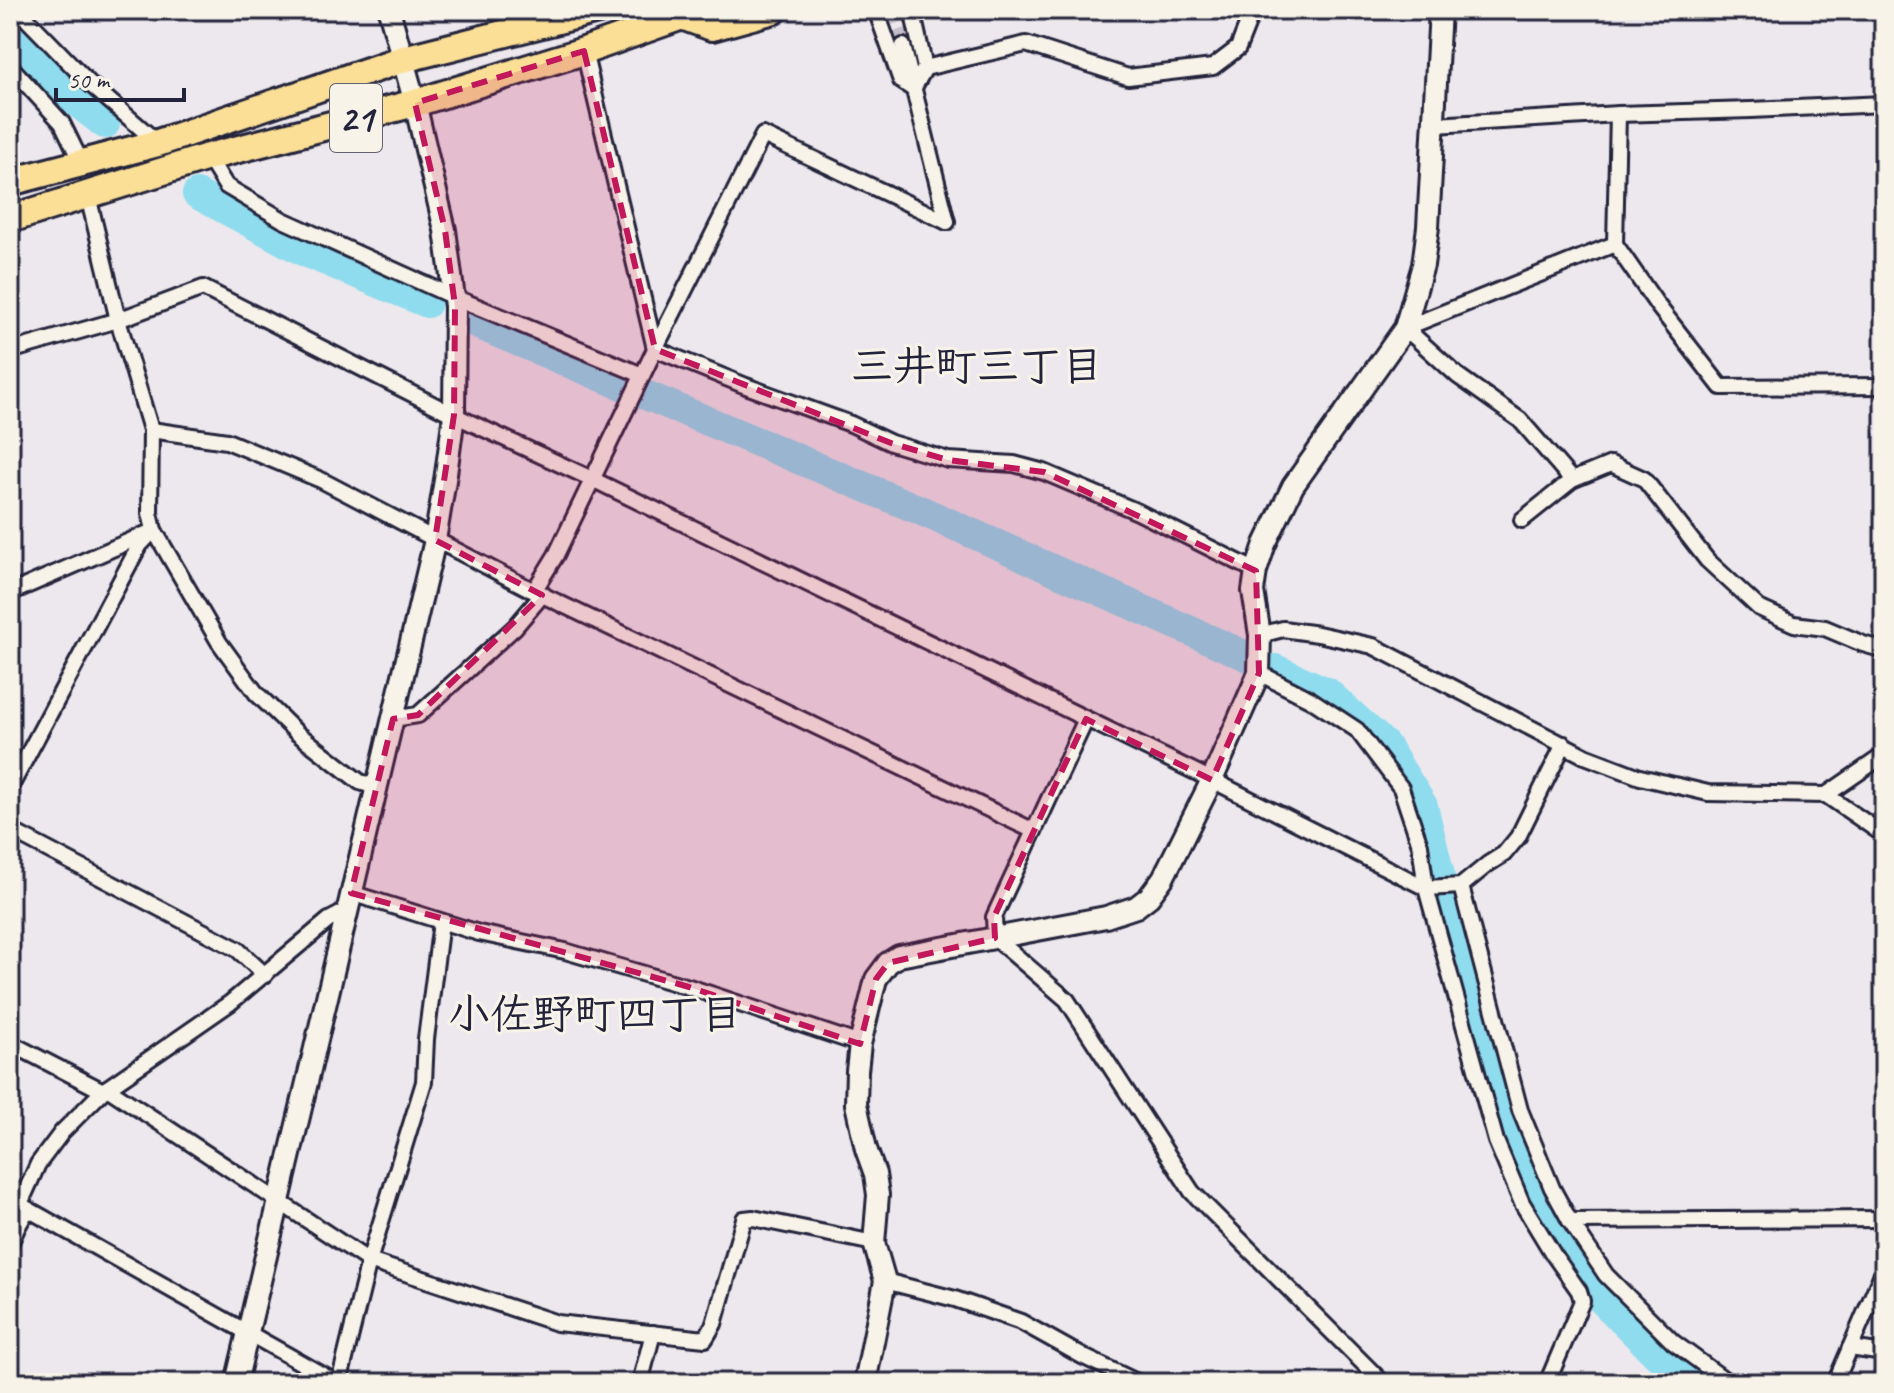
<svg xmlns="http://www.w3.org/2000/svg" width="1894" height="1393" viewBox="0 0 1894 1393" font-family="Caveat,'Klee One',sans-serif">
	<style>
		.lines { fill: none; stroke-linecap: round; stroke-linejoin: round }
		.river { stroke: #8fdcee; stroke-width: 30 }
		.street-tunnel { stroke: #c4c0c9; stroke-width: 14; stroke-dasharray: 14 7; stroke-linecap: butt }
		.street-casing { stroke: #22223b; stroke-width: 20 }
		.secondary-casing { stroke: #22223b; stroke-width: 26 }
		.highway-casing { stroke: #22223b; stroke-width: 32 }
		.street { stroke: #f7f3e8; stroke-width: 14 }
		.secondary { stroke: #f7f3e8; stroke-width: 20 }
		.highway { stroke: #fbdf96; stroke-width: 26 }
		.marked { fill: #c2185b; fill-opacity: 0.2; stroke: #c2185b; stroke-width: 6; stroke-dasharray: 16 10; stroke-linejoin: round }
		.labels { text-anchor: middle; dominant-baseline: central; stroke-width: 6; stroke-linejoin: round; paint-order: stroke }
		.shield { fill: #f7f3e8; stroke: #62616f; stroke-width: 2 }
		.shield-label { font-size: 38px; font-weight: bold; fill: #22223b }
		.neighbourhood-label { font-size: 42px; font-weight: bold; fill: #22223b; stroke: #f7f3e8 }
	</style>
	<rect width="100%" height="100%" fill="#ede8ed"/>
	<filter id="ink" filterUnits="userSpaceOnUse"><feTurbulence type="fractalNoise" baseFrequency=".0125" numOctaves="2"/><feDisplacementMap in="SourceGraphic" scale="16" xChannelSelector="R" yChannelSelector="G"/><feConvolveMatrix kernelMatrix="1 2 1 2 8 2 1 2 1" color-interpolation-filters="sRGB"/></filter>
	<g filter="url(#ink)">
		<g class="lines">
			<g class="river">
				<path d="M 10,32 L 70,97 L 105,124"/>
				<path d="M 197,194 L 307,253 L 427,303"/>
				<path d="M 479,325 L 922,511 L 1251,658"/>
				<path d="M 1275,669 L 1327,692 L 1385,745 L 1423,806 L 1460,957 L 1508,1125 L 1551,1223 L 1598,1296 L 1656,1354 L 1694,1383"/>
			</g>
			<path class="street-tunnel" d="M 893,10 L 903,46"/>
			<g class="street-casing">
				<g id="street">
					<path d="M 18,10 L 90,84 L 158,143"/>
					<path d="M 876,10 L 901,81 L 913,89 L 925,68 L 912,10"/>
					<path d="M 903,46 L 947,222"/>
					<path d="M 10,66 L 62,123 L 81,162"/>
					<path d="M 925,68 L 1026,44 L 1128,77 L 1213,67 L 1238,48 L 1253,10"/>
					<path d="M 1618,114 L 1615,244 L 1658,306 L 1721,387 L 1884,386"/>
					<path d="M 1435,125 L 1618,114 L 1751,110 L 1884,104"/>
					<path d="M 208,157 L 226,186 L 283,220 L 454,297 L 642,375"/>
					<path d="M 88,196 L 118,320 L 151,430 L 150,513 L 154,530 L 219,642 L 256,693 L 297,733 L 360,782 L 376,787"/>
					<path d="M 947,222 L 763,135 L 655,349 L 746,386 L 851,424 L 891,443 L 948,460 L 1014,464 L 1044,472 L 1138,512 L 1256,571"/>
					<path d="M 10,351 L 118,320 L 203,288 L 454,415 L 592,479 L 1212,780 L 1426,888 L 1461,886 L 1488,864 L 1504,854 L 1518,837 L 1564,744"/>
					<path d="M 151,430 L 227,441 L 321,480 L 534,591 L 1034,831"/>
					<path d="M 1572,480 L 1520,420 L 1458,376 L 1405,328 L 1615,244"/>
					<path d="M 1522,520 L 1572,480 L 1611,464 L 1644,479 L 1707,560 L 1759,608 L 1794,624 L 1825,628 L 1863,644 L 1884,650"/>
					<path d="M 534,591 L 556,555 L 655,349 L 584,51"/>
					<path d="M 10,593 L 146,534"/>
					<path d="M 1260,635 L 1283,629 L 1318,634 L 1373,646 L 1585,756 L 1640,777 L 1708,793 L 1826,795 L 1884,835"/>
					<path d="M 1259,673 L 1310,699 L 1357,730 L 1401,788 L 1420,845 L 1426,888 L 1496,1141 L 1522,1203 L 1553,1254 L 1579,1291 L 1582,1301 L 1547,1383"/>
					<path d="M 393,719 L 418,715 L 515,627 L 543,594"/>
					<path d="M 1086,719 L 994,917 L 995,938 L 1067,1000 L 1192,1192 L 1383,1383"/>
					<path d="M 10,788 L 139,546 L 154,530"/>
					<path d="M 1826,795 L 1884,755"/>
					<path d="M 10,830 L 237,949 L 265,975"/>
					<path d="M 1461,886 L 1520,1110 L 1552,1188 L 1570,1221 L 1606,1275 L 1673,1342 L 1729,1383"/>
					<path d="M 351,893 L 479,933 L 565,951 L 689,987 L 860,1044"/>
					<path d="M 10,1043 L 103,1091"/>
					<path d="M 107,1088 L 369,1261 L 557,1323 L 705,1339 L 714,1324 L 744,1219 L 753,1218 L 874,1243"/>
					<path d="M 10,1199 L 337,1383"/>
					<path d="M 20,1204 L 38,1164 L 62,1132 L 103,1091 L 230,1003 L 329,920 L 348,910"/>
					<path d="M 1570,1221 L 1884,1219"/>
					<path d="M 10,1244 L 18,1226 L 27,1210"/>
					<path d="M 885,1281 L 955,1299 L 1021,1322 L 1082,1356 L 1139,1383"/>
					<path d="M 1850,1348 L 1884,1353"/>
					<path d="M 339,1383 L 369,1261 L 424,1082 L 426,1039 L 441,922"/>
					<path d="M 640,1383 L 653,1333"/>
					<path d="M 1835,1383 L 1884,1269"/>
				</g>
			</g>
			<g class="secondary-casing">
				<g id="secondary">
					<path d="M 236,1383 L 435,540 L 446,474 L 454,415 L 455,306 L 445,230 L 415,103 L 389,10"/>
					<path d="M 865,1383 L 885,1281 L 874,1243 L 878,1195 L 875,1174 L 866,1149 L 856,1104 L 857,1071 L 860,1044 L 876,979 L 888,963 L 899,956 L 1106,917 L 1136,907 L 1149,897 L 1163,878 L 1212,780 L 1259,673 L 1260,635 L 1253,591 L 1256,571 L 1265,544 L 1293,486 L 1405,328 L 1423,265 L 1428,227 L 1440,10"/>
				</g>
			</g>
			<g class="highway-casing">
				<g id="highway">
					<path d="M 679,15 L 712,27 L 774,10"/>
					<path d="M 10,182 L 158,143 L 403,59 L 598,10"/>
					<path d="M 10,219 L 208,157 L 415,103 L 584,51 L 699,10"/>
				</g>
			</g>
			<use href="#street" class="street"/>
			<use href="#secondary" class="secondary"/>
			<use href="#highway" class="highway"/>
		</g>
	</g>
	<path class="marked" d="M 584,51 L 655,349 L 891,443 L 948,460 L 1044,472 L 1256,571 L 1259,673 L 1212,780 L 1086,719 L 994,917 L 995,938 L 888,963 L 876,979 L 860,1044 L 689,987 L 351,893 L 393,719 L 418,715 L 542,595 L 435,540 L 454,415 L 455,306 L 445,230 L 415,103 Z"/>
	<g class="labels">
		<rect class="shield" x="330" y="84" width="52" height="68" rx="6"/>
		<g class="shield-label">
			<text x="356" y="118">21</text>
		</g>
		<g class="neighbourhood-label">
			<text x="977" y="366">三井町三丁目</text>
			<text x="595" y="1014">小佐野町四丁目</text>
		</g>
	</g>
	<rect width="1894" height="1393" fill="none" stroke="#f7f3e8" stroke-width="40"/>
	<rect x="20" y="20" width="1854" height="1353" fill="none" stroke="#22223b" stroke-width="3" filter="url(#ink)"/>
	<path d="M56 88v12h128v-12" fill="none" stroke="#22223b" stroke-width="4"/>
	<text x="68" y="88" font-size="24" fill="#22223b" stroke="#f7f3e8" stroke-width="6" paint-order="stroke">50 m</text>
</svg>
